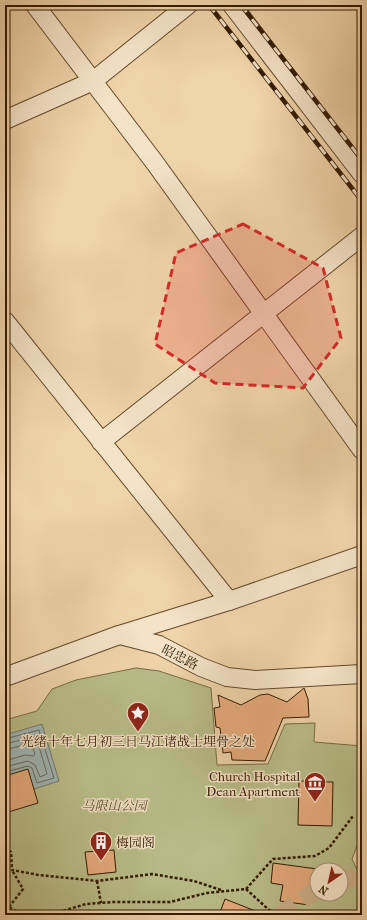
<svg xmlns="http://www.w3.org/2000/svg" width="367" height="920" viewBox="0 0 367 920" font-family="'IM FELL French Canon','Noto Serif SC',serif">
	<style>
		.green { fill: #b9bd89; stroke: #766c44; fill-rule: evenodd }
		.water { fill: #9fb5b4; stroke: #73776c }
		.lines { fill: none; stroke-linecap: round; stroke-linejoin: round }
		.shore { stroke: #68685a; stroke-width: 1 }
		.building { fill: #e5ab7e; stroke: #321a00 }
		.minor-tunnel { stroke: #caaf88; stroke-width: 18; stroke-dasharray: 18 9; stroke-linecap: butt }
		.minor-casing { stroke: #62482a; stroke-width: 20 }
		.path { stroke: #321a00; stroke-width: 2.5; stroke-dasharray: 3 2; stroke-linecap: butt }
		.minor { stroke: #f5e3c8; stroke-width: 18 }
		.rail-casing { stroke: #321a00; stroke-width: 4.5 }
		.rail { stroke: #f5e3c8; stroke-width: 3; stroke-dasharray: 9; stroke-linecap: butt }
		.marked { fill: #d62828; fill-opacity: 0.2; stroke: #d62828; stroke-width: 3; stroke-dasharray: 8 5; stroke-linejoin: round }
		.labels { text-anchor: middle; dominant-baseline: central; stroke-width: 3; stroke-linejoin: round; paint-order: stroke }
		.street-label { font-size: 13px; fill: #321a00; stroke: #f5e3c8 }
		.poi-label { font-size: 13px; fill: #321a00; stroke: #f5e3c8 }
		.park-label { font-size: 13px; font-style: italic; fill: #5a4b29; stroke: #f5e3c8 }
	</style>
	<rect width="100%" height="100%" fill="#f0d4aa"/>
	<filter id="stains"><feTurbulence type="fractalNoise" baseFrequency=".005" numOctaves="4"/><feColorMatrix values="0 0 0 0 .2 0 0 0 0 .09 0 0 0 0 .02 0 0 0 .5 -.17"/></filter>
	<radialGradient id="worn" r=".72"><stop offset=".6" stop-color="#630" stop-opacity="0"/><stop offset="1" stop-color="#630" stop-opacity=".3"/></radialGradient>
	<path class="green" d="M 136,668 L 159,671 L 211,688 L 217,765 L 268,764 L 285,724 L 315,723 L 314,742 L 362,746 L 362,759 L 357,768 L 362,772 L 362,833 L 352,859 L 362,880 L 362,915 L 5,915 L 5,720 L 37,711 L 52,689 L 76,680 ZM 317,870 L 341,870 L 341,894 L 317,894 Z"/>
	<path class="water" d="M 42,724 L 59,781 L 34,789 L 5,776 L 5,735 Z"/>
	<g class="lines">
		<g class="shore">
			<path d="M 5,739 L 39,730 L 54,778 L 37,783 L 32,768 L 28,766 L 5,772"/>
			<path d="M 5,744 L 36,736 L 47,774 L 40,777 L 35,765 L 28,761 L 5,767"/>
			<path d="M 5,750 L 31,743 L 35,754 L 33,756 L 25,755 L 5,761"/>
		</g>
	</g>
	<g class="building">
		<path d="M 304,688 L 308,699 L 309,717 L 283,718 L 265,761 L 232,760 L 231,752 L 223,753 L 220,728 L 216,727 L 214,708 L 220,707 L 218,695 L 241,705 L 260,695 L 268,694 L 287,702 Z"/>
		<path d="M 28,769 L 38,803 L 5,813 L 5,776 Z"/>
		<path d="M 299,781 L 333,782 L 332,826 L 298,825 Z"/>
		<path d="M 114,850 L 116,872 L 88,875 L 85,852 Z"/>
		<path d="M 273,863 L 317,869 L 317,891 L 311,890 L 309,905 L 280,901 L 283,885 L 271,883 Z"/>
		<path d="M 225,899 L 263,914 L 263,915 L 219,915 Z"/>
	</g>
	<g class="lines">
		<g class="minor-tunnel">
			<path d="M 341,882 L 351,879 L 362,868"/>
			<path d="M 280,915 L 317,890"/>
		</g>
		<g class="minor-casing">
			<g id="minor">
				<path d="M 35,5 L 155,163 L 362,450"/>
				<path d="M 232,5 L 362,174"/>
				<path d="M 5,120 L 93,81 L 188,5"/>
				<path d="M 5,321 L 229,601"/>
				<path d="M 101,442 L 362,236"/>
				<path d="M 120,635 L 159,645 L 201,667 L 227,677 L 255,680 L 362,674"/>
				<path d="M 5,677 L 119,635 L 229,601 L 362,555"/>
			</g>
		</g>
		<g class="path">
			<path d="M 5,823 L 5,825"/>
			<path d="M 5,847 L 11,852 L 12,870 L 39,875 L 97,881 L 152,874 L 194,881 L 221,890"/>
			<path d="M 97,881 L 101,903"/>
			<path d="M 246,889 L 269,910 L 282,915"/>
			<path d="M 5,905 L 23,915"/>
			<path d="M 9,907 L 23,889 L 12,870"/>
			<path d="M 49,915 L 86,904 L 113,902 L 170,902 L 207,893 L 246,889 L 273,859 L 315,856 L 329,848 L 353,816"/>
		</g>
		<use href="#minor" class="minor"/>
		<g class="rail-casing">
			<g id="rail">
				<path d="M 209,5 L 362,201"/>
				<path d="M 241,5 L 362,160"/>
			</g>
		</g>
		<use href="#rail" class="rail"/>
	</g>
	<path class="marked" d="M 243,224 L 323,268 L 341,338 L 303,388 L 215,383 L 155,344 L 176,253 Z"/>
	<defs>
		<g id="sight-pin" transform="scale(1.15)"><path d="M0 17L-7.5 6A9.5 9.5 0 1 1 7.5 6Z" fill="#8f2418" stroke="#f5e3c8"/><path d="M0-6L1.8-2.2L6-1.7L2.9 1.2L3.7 5.4L0 3.3L-3.7 5.4L-2.9 1.2L-6-1.7L-1.8-2.2Z" fill="#fff"/></g>
		<g id="museum-pin" transform="scale(1.15)"><path d="M0 17L-7.5 6A9.5 9.5 0 1 1 7.5 6Z" fill="#8f2418" stroke="#f5e3c8"/><path d="M0-6L6-3V-2H-6V-3ZM-5-1h2V3h-2ZM-1-1h2V3h-2ZM3-1h2V3H3ZM-6 4H6V6H-6Z" fill="#fff"/></g>
		<g id="building-pin" transform="scale(1.15)"><path d="M0 17L-7.5 6A9.5 9.5 0 1 1 7.5 6Z" fill="#8f2418" stroke="#f5e3c8"/><path d="M-4-6H4V6H1V3H-1V6H-4ZM-2.5-4.3h1.7v1.8h-1.7ZM.8-4.3h1.7v1.8H.8ZM-2.5-1h1.7V.8h-1.7ZM.8-1h1.7V.8H.8Z" fill="#fff"/></g>
	</defs>
	<g fill-rule="evenodd">
		<use href="#sight-pin" x="138" y="713"/>
		<use href="#museum-pin" x="315" y="783"/>
		<use href="#building-pin" x="101" y="842"/>
	</g>
	<g class="labels">
		<g class="street-label">
			<text transform="translate(180 657) rotate(27)">昭忠路</text>
		</g>
		<g class="poi-label">
			<text x="138" y="741">光绪十年七月初三日马江诸战士埋骨之处</text>
			<text x="300" y="776" text-anchor="end">Church Hospital<tspan x="300" dy="15">Dean Apartment</tspan></text>
			<text x="116" y="842" text-anchor="start">梅园阁</text>
		</g>
		<g class="park-label">
			<text x="114" y="805">马限山公园</text>
		</g>
	</g>
	<rect width="367" height="920" fill="none" stroke="#f0d4aa" stroke-width="20"/>
	<rect x="6" y="6" width="355" height="908" fill="none" stroke="#321a00" stroke-width="2"/>
	<rect x="10" y="10" width="347" height="900" fill="none" stroke="#321a00"/>
	<g transform="translate(329 882) rotate(214)"><circle r="19" fill="#f5e3c8" stroke="#a79378"/>
	<path d="M0-3L7 15L0 10L-7 15Z" fill="#8f2418"/>
	<text y="-6" font-size="11" font-weight="bold" text-anchor="middle" fill="#321a00">N</text>
	</g>
	<rect width="100%" height="100%" filter="url(#stains)"/>
	<rect width="100%" height="100%" fill="url(#worn)"/>
</svg>
